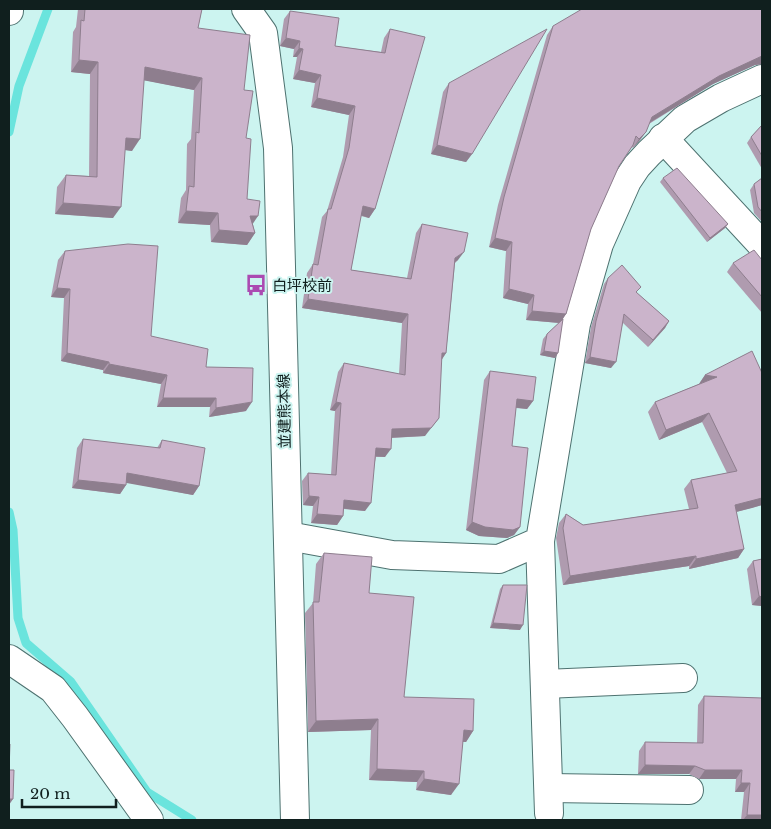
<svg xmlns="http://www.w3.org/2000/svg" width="771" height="829" viewBox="0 0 771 829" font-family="'Libre Baskerville','Noto Sans JP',serif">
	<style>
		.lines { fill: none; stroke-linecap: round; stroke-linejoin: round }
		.stream { stroke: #6ae4dd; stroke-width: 9 }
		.minor-casing { stroke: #4e7270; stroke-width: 30 }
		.secondary-casing { stroke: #4e7270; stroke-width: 30 }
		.minor { stroke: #fff; stroke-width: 28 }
		.secondary { stroke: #fff; stroke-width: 28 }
		.wall { fill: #af9baf }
		.shaded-wall { fill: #8e7e8e }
		.building { fill: #cbb4cb; stroke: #8e7e8e }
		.labels { text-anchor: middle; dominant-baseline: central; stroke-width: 4; stroke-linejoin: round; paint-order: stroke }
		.poi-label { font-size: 15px; fill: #101f1e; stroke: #ccf4f0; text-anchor: start }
		.street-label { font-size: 15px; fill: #101f1e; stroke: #ccf4f0 }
	</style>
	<rect width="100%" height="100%" fill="#ccf4f0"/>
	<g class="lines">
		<g class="stream">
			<path d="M 9,132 L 19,86 L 48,9"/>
			<path d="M 9,512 L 13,530 L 18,618 L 26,643 L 71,682 L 147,792 L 192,820"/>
		</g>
		<g class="minor-casing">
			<g id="minor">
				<path d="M 9,11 L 9,9"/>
				<path d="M 663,138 L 762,245"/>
				<path d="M 288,536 L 392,555 L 499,559 L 540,541 L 576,324 L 599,244 L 627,181 L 637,166 L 649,153 L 685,119 L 721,98 L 762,79"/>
				<path d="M 540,541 L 549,813"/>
				<path d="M 9,659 L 53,689 L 75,717 L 149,820"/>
				<path d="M 545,684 L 683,678"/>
				<path d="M 549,788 L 689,790"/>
			</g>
		</g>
		<g class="secondary-casing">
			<path id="secondary" d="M 246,9 L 263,33 L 278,148 L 295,820"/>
		</g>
		<use href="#minor" class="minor"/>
		<use href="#secondary" class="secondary"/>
	</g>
	<g class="wall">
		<path d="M 78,9 L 202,9 L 198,28 L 244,90 L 246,138 L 247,199 L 255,233 L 247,245 L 211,242 L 210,225 L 178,223 L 181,198 L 186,190 L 187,144 L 191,139 L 194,90 L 144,80 L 132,151 L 125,150 L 113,218 L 55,214 L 57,187 L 66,175 L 89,176 L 90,74 L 71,72 L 73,32 L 76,27 Z"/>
		<path d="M 762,9 L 762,64 L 755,65 L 713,84 L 649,124 L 646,132 L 640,140 L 633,148 L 632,147 L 619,166 L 591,229 L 566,314 L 562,320 L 558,353 L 555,358 L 540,355 L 543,339 L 547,334 L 559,323 L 526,320 L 528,304 L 503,298 L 506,251 L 489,247 L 498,205 L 547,35 L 553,26 Z"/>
		<path d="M 290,11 L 335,46 L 381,52 L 384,38 L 390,29 L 375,209 L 369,218 L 361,216 L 351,270 L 407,278 L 416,233 L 422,224 L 458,260 L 455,263 L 446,353 L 441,361 L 425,436 L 391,438 L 385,457 L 376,457 L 365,511 L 344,509 L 343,516 L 337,525 L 311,523 L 313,506 L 303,505 L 302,481 L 308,473 L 331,475 L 335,411 L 330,410 L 338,372 L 344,363 L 399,374 L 402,323 L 302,308 L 307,273 L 313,264 L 322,217 L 327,211 L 343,157 L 349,115 L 311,107 L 315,83 L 293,79 L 297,57 L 293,57 L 294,49 L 280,46 L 284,19 Z"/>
		<path d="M 449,83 L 472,154 L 466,162 L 431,154 L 443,92 Z"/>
		<path d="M 762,125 L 762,169 L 747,143 L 751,137 Z"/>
		<path d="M 663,178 L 728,224 L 725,228 L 707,242 L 660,182 Z"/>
		<path d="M 762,178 L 762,222 L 754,213 L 750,190 L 754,184 Z"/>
		<path d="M 65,251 L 151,336 L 206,367 L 246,411 L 209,417 L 210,407 L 157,407 L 161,384 L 103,373 L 103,370 L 61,361 L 64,298 L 51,297 L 58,260 Z"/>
		<path d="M 762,260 L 762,313 L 727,272 L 733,263 Z"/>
		<path d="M 608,278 L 637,293 L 669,321 L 665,328 L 648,347 L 623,323 L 611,368 L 585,363 L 591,327 L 604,284 Z"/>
		<path d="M 490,371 L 533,401 L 527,409 L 516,408 L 512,446 L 520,527 L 514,535 L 507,538 L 479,536 L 466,530 L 484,380 Z"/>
		<path d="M 762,373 L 762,505 L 736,512 L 744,549 L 738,558 L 689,569 L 689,566 L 563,585 L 556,538 L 559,523 L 566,514 L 583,525 L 689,509 L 684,489 L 691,480 L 727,473 L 702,422 L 659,440 L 648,412 L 655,402 L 699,384 L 705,375 Z"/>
		<path d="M 83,439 L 157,448 L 162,440 L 199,486 L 193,495 L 126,482 L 126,485 L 120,494 L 72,488 L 77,448 Z"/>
		<path d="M 324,553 L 369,593 L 404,697 L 473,731 L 466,742 L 463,742 L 451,795 L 416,790 L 417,782 L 369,780 L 371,730 L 308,732 L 305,613 L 313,603 L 316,564 Z"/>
		<path d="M 762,559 L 762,606 L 752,605 L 747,569 L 753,561 Z"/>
		<path d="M 503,585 L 520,630 L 490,628 L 500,589 Z"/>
		<path d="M 704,696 L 762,698 L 762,820 L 741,820 L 744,792 L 735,792 L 736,779 L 699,779 L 689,774 L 638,774 L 639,751 L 645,742 L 697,743 L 698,705 Z"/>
	</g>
	<g class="shaded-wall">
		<path d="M 286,38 L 300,41 L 294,49 L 280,46 Z"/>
		<path d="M 299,48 L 303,49 L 297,57 L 293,57 Z"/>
		<path d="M 762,56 L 762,64 L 755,65 L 713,84 L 646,125 L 652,117 L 719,76 Z"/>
		<path d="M 79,60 L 98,62 L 90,74 L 71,72 Z"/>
		<path d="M 145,67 L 202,78 L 194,90 L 137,79 Z"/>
		<path d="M 299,70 L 321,75 L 315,83 L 293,79 Z"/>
		<path d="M 317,98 L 355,106 L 349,115 L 311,107 Z"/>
		<path d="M 646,132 L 640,140 L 633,148 L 639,139 Z"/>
		<path d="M 126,138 L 140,139 L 132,151 L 118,149 Z"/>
		<path d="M 437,145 L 472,154 L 466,162 L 431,154 Z"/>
		<path d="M 63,203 L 121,207 L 113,218 L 55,214 Z"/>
		<path d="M 363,206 L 375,209 L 369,218 L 357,214 Z"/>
		<path d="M 186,211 L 218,213 L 210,225 L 178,223 Z"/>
		<path d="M 250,216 L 258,216 L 250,228 Z"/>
		<path d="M 728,224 L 725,228 L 707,242 L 710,238 Z"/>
		<path d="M 219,230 L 255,233 L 247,245 L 211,242 Z"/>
		<path d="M 495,238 L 512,242 L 506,251 L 489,247 Z"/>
		<path d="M 464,252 L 458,260 L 449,266 L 455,258 Z"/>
		<path d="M 57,288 L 70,289 L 64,298 L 51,297 Z"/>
		<path d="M 509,289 L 534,295 L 528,304 L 503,298 Z"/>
		<path d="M 308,299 L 408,314 L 402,323 L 302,308 Z"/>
		<path d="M 532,311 L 566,314 L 560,323 L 526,320 Z"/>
		<path d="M 669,321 L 665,328 L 648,347 L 653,340 Z"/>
		<path d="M 544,351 L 558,353 L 555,358 L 540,355 Z"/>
		<path d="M 67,353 L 109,362 L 103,370 L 61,361 Z"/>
		<path d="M 442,353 L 446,353 L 440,362 Z"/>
		<path d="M 590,357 L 616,362 L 611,368 L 585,363 Z"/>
		<path d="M 109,364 L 167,375 L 161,384 L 103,373 Z"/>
		<path d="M 705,375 L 717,377 L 699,384 Z"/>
		<path d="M 163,398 L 216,398 L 210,407 L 157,407 Z"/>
		<path d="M 517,399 L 533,401 L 527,409 L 511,407 Z"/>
		<path d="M 252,402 L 246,411 L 209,417 L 216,408 Z"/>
		<path d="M 336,402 L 341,403 L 335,411 L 330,410 Z"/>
		<path d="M 709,413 L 702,422 L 659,440 L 666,430 Z"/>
		<path d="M 439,418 L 425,436 L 386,438 L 392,429 Z"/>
		<path d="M 376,448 L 391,449 L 385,457 L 370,456 Z"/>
		<path d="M 127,473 L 199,486 L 193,495 L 121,482 Z"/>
		<path d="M 78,480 L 126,485 L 120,494 L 72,488 Z"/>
		<path d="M 309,496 L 319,497 L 313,506 L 303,505 Z"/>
		<path d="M 762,498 L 762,505 L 752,508 L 728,514 L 735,505 Z"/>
		<path d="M 344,500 L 371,503 L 365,511 L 338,508 Z"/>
		<path d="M 317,514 L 343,516 L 337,525 L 311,523 Z"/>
		<path d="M 472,522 L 520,527 L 514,535 L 507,538 L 479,536 L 466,530 Z"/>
		<path d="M 744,549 L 738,558 L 689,569 L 696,559 Z"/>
		<path d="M 696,556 L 689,566 L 563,585 L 570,576 Z"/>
		<path d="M 759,596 L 762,597 L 762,606 L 752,605 Z"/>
		<path d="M 493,623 L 523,625 L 520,630 L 490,628 Z"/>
		<path d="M 378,719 L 371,730 L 308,732 L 316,721 Z"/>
		<path d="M 464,730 L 473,731 L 466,742 L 456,741 Z"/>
		<path d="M 645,765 L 695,766 L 689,774 L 638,774 Z"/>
		<path d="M 377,769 L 424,771 L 417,782 L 369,780 Z"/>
		<path d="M 705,770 L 742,770 L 736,779 L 699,779 Z"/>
		<path d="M 424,779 L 459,784 L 451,795 L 416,790 Z"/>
		<path d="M 741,783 L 750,783 L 744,792 L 735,792 Z"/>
		<path d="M 9,799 L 13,799 L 9,805 Z"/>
		<path d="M 747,815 L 762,815 L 762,820 L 743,820 Z"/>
	</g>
	<g class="building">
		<path d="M 85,9 L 202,9 L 198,28 L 250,35 L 244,90 L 253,91 L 246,138 L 251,139 L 247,199 L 260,201 L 258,216 L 250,216 L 255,233 L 219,230 L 218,213 L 186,211 L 189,186 L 194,187 L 196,132 L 199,133 L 202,78 L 145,67 L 140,139 L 126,138 L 121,207 L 63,203 L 66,175 L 97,177 L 98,62 L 79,60 L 81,20 L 84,21 Z"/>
		<path d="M 582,9 L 762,9 L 762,56 L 719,76 L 652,117 L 646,132 L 639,139 L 636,136 L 633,145 L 619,166 L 591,229 L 566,314 L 532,311 L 534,295 L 509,289 L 512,242 L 495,238 L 504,197 L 553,26 Z"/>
		<path d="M 290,11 L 339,18 L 335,46 L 385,53 L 390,29 L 425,37 L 375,209 L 363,206 L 351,270 L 411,279 L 422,224 L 468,233 L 464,252 L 455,258 L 446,353 L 442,353 L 439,418 L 431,428 L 392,429 L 391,449 L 376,448 L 371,503 L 344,500 L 343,516 L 317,514 L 319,497 L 309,496 L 308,473 L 336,475 L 341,403 L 336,402 L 344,363 L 405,375 L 408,314 L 308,299 L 313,264 L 318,265 L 328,209 L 331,209 L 349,148 L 355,106 L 317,98 L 321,75 L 299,70 L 303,49 L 299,48 L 300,41 L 286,38 Z"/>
		<path d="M 547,29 L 472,154 L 437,145 L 449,83 Z"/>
		<path d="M 762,125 L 762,156 L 751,137 Z"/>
		<path d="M 677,168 L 728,224 L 710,238 L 663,178 Z"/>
		<path d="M 762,178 L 762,212 L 758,207 L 754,184 Z"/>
		<path d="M 128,244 L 158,246 L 151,336 L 208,349 L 206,367 L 253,368 L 252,402 L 216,408 L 216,398 L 163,398 L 167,375 L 109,364 L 109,362 L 67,353 L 70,289 L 57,288 L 65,251 Z"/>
		<path d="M 754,250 L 762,260 L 762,297 L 733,263 Z"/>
		<path d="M 622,265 L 641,287 L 636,292 L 669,321 L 653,340 L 624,314 L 616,362 L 590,357 L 596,321 L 608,278 Z"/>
		<path d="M 563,319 L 558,353 L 544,351 L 547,334 Z"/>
		<path d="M 752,351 L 762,373 L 762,498 L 735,505 L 744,549 L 696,559 L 696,556 L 570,576 L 563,528 L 566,514 L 583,525 L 698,508 L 691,480 L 737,471 L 709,413 L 666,430 L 655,402 L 717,377 L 705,375 Z"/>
		<path d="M 490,371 L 536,377 L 533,401 L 517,399 L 512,446 L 528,448 L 520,527 L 513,530 L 485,527 L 472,522 Z"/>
		<path d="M 83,439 L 160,448 L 162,440 L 205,448 L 199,486 L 127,473 L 126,485 L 78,480 Z"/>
		<path d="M 324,553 L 372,557 L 369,593 L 414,597 L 404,697 L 474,699 L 473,731 L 464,730 L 459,784 L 424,779 L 424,771 L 377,769 L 378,719 L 316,721 L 313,602 L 319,602 Z"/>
		<path d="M 762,559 L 762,597 L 759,596 L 753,561 Z"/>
		<path d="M 503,585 L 527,585 L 523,625 L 493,623 Z"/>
		<path d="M 704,696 L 762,698 L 762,815 L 747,815 L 750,783 L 741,783 L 742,770 L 705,770 L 695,766 L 645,765 L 645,742 L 703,743 Z"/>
		<path d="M 9,744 L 10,744 L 9,770 L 14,770 L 13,799 L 9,799 Z"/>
	</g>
	<defs>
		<g id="bus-bare" transform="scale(1.725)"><path d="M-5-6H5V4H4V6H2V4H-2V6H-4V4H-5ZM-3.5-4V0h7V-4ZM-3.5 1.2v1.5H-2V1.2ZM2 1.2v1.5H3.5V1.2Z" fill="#ab4ab2" stroke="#ccf4f0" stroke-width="2.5" paint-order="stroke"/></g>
	</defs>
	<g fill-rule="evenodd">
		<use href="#bus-bare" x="256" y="285"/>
	</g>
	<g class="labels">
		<g class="poi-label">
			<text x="272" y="285">白坪校前</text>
		</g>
		<g class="street-label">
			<text transform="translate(284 411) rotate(-91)">並建熊本線</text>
		</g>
	</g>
	<rect width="771" height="829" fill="none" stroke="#101f1e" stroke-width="20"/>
	<path d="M22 799v8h94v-8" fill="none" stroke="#101f1e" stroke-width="2.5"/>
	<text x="30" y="799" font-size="15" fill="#101f1e" stroke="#ccf4f0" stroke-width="4" paint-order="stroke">20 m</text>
</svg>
